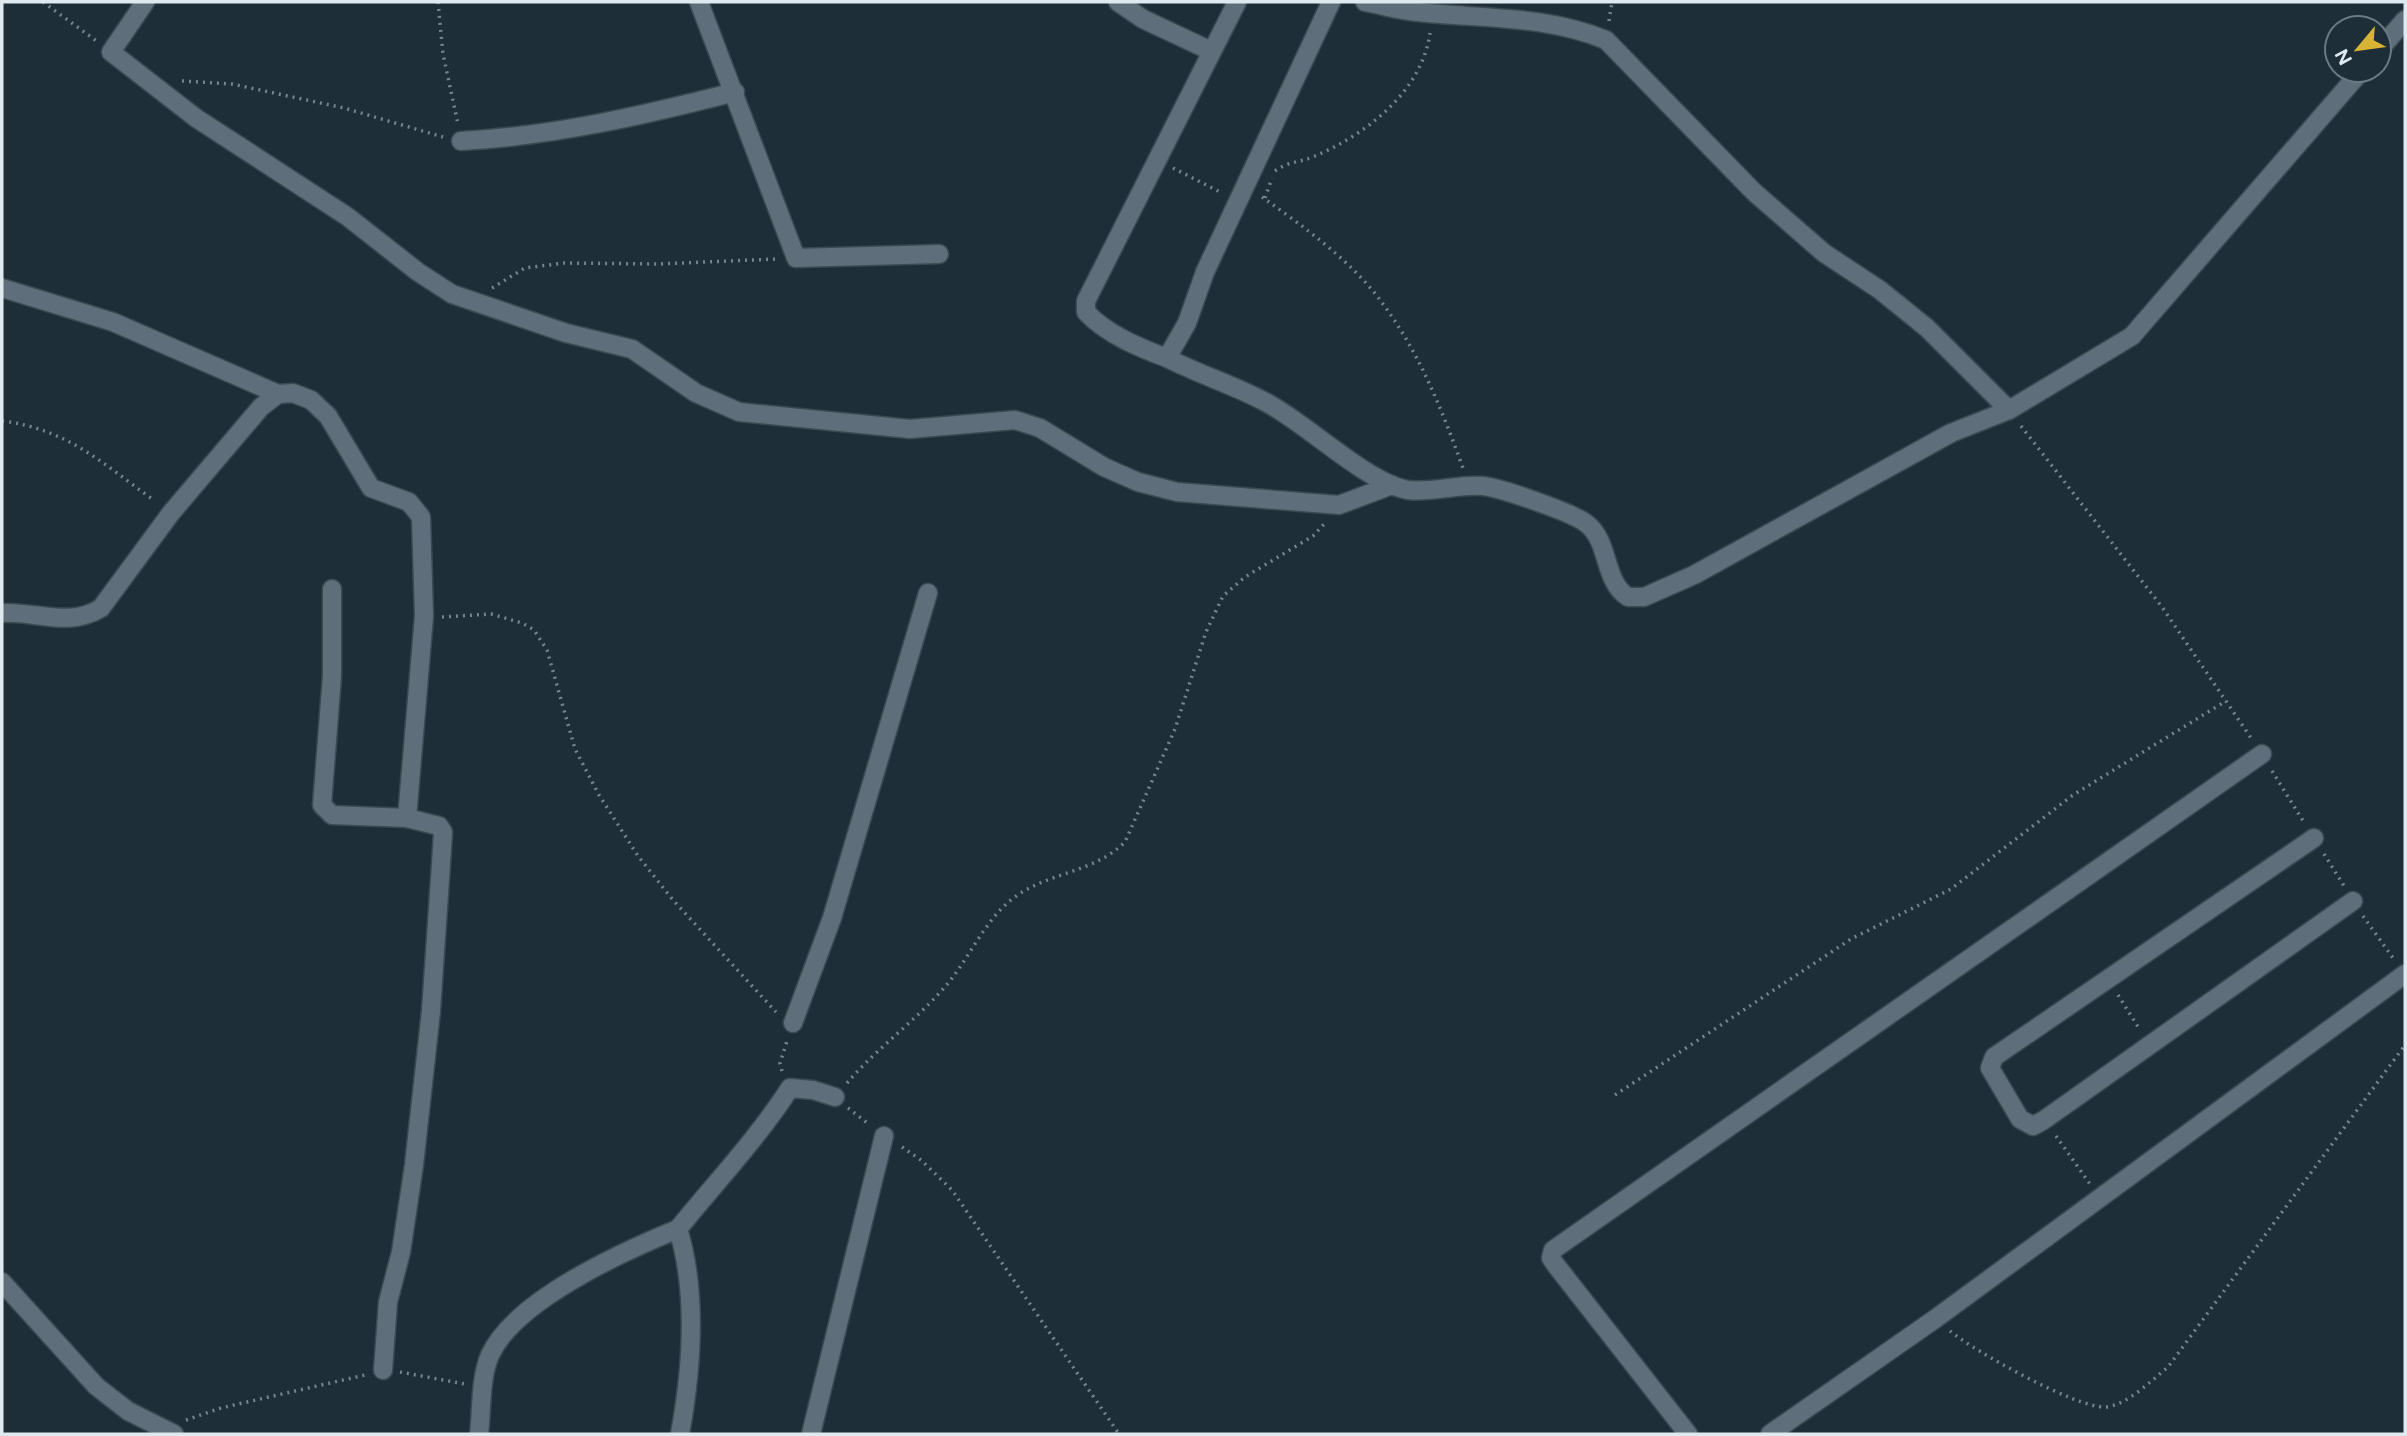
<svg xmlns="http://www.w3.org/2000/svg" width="2407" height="1436" viewBox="0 0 2407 1436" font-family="Figtree,sans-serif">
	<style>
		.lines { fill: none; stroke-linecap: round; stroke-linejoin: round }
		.street-casing { stroke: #3b4951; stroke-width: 21 }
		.path { stroke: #77848d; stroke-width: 3.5; stroke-dasharray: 2 5; stroke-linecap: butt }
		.street { stroke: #5e6f7b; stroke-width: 18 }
	</style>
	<rect width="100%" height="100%" fill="#1e2e38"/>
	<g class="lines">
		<g class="street-casing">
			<g id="street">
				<path d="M 145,2 L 111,52 L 196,118 L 348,217 L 418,272 L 452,294 L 566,333 L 632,349 L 696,393 L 739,412 L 910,429 L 1015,420 L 1040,428 L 1104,467 L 1138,482 L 1177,492 L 1339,505 L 1392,485"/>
				<path d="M 699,2 L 796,258 L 939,254"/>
				<path d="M 1118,2 L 1143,19 L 1211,51"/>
				<path d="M 1331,2 L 1205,272 L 1187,323 L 1167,358 C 1200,375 1237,386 1269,404 C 1308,425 1369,484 1408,490 C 1433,493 1458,484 1483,486 C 1501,488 1574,513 1587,524 C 1610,542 1603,581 1628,597 L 1644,597 L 1694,575 L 1951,433 L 2009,410 L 2132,336 L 2362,70"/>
				<path d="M 1365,2 C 1382,5 1400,11 1418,12 C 1481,19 1546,15 1606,40 L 1754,192 L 1824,253 L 1880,290 L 1927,328 L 2009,410"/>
				<path d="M 2379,50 L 2405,20"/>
				<path d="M 461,141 C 554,136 645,115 735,92"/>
				<path d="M 2,288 L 113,322 L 278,394"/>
				<path d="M 1167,358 C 1140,348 1106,334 1086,312 L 1086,301 L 1237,2"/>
				<path d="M 332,589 L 332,676 L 322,805 L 332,815 L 407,818"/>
				<path d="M 2,613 C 35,611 70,628 101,608 L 171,513 L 261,407 L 278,394 L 293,393 L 311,400 L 328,416 L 371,488 L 409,502 L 421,517 L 424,616 L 407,818 L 439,826 L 443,832 L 441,864 L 431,1011 L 414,1165 L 401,1252 L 388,1302 L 383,1370"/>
				<path d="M 2314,838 L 1994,1057 L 1990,1068 L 2020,1119 L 2033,1126 L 2044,1120 L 2353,901"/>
				<path d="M 793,1023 L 832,918 L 928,593"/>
				<path d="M 2,1282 L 96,1386 L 128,1411 L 174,1434"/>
				<path d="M 479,1434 C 482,1409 480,1378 490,1355 C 515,1300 624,1251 678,1229"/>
				<path d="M 680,1434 C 692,1368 698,1294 678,1229 C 716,1182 757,1139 790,1088 L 813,1090 L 835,1097"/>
				<path d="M 811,1434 L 884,1136"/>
				<path d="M 1688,1434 L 1555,1264 L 1551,1258 L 1553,1250 L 2262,754"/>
				<path d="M 1770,1434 L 1935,1319 L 2405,974"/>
			</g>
		</g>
		<g class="path">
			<path d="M 43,2 L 98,42"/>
			<path d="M 438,2 L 443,54 L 458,124"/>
			<path d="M 1609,21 L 1612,2"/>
			<path d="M 182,81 L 232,84 L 344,108 L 443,137"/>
			<path d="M 1173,168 L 1222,193"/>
			<path d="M 1275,171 C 1291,160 1300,163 1315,156 C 1367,134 1422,91 1430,33"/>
			<path d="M 1262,197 C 1303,226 1354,263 1383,304 C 1420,354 1442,410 1463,468"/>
			<path d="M 1265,198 L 1272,178"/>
			<path d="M 492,288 L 525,268 L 564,263 L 659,264 L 776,259"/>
			<path d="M 2,421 C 68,429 103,464 155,501"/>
			<path d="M 2021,426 L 2162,607 L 2251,738"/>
			<path d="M 442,617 L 491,614 L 522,623 L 534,630 L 547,650 L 575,749 L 599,795 L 638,856 L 673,900 L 776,1012"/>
			<path d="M 2272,771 L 2305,824"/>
			<path d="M 2324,854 L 2344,886"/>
			<path d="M 2363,916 L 2393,958"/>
			<path d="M 2118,995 L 2140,1030"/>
			<path d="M 782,1071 L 780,1063 L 787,1041"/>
			<path d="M 847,1083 C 876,1049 913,1023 943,989 C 967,963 984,921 1011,900 C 1045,872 1093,874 1125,842 L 1175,729 L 1206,632 L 1223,596 L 1245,577 L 1313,536 L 1326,522"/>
			<path d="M 1615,1095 L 1851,939 L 1951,889 L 2073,795 L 2226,701"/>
			<path d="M 848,1108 L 870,1125"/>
			<path d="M 2056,1136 L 2090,1184"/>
			<path d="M 902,1147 L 921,1160 L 952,1190 L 1119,1434"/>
			<path d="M 1950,1331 C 1974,1351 2076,1408 2105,1407 C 2126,1406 2152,1380 2168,1367 L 2405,1045"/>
			<path d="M 400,1372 L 465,1384"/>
			<path d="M 186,1420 L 221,1408 L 365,1375"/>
		</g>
		<use href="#street" class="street"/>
	</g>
	<rect width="2407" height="1436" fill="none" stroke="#dfe9f0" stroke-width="7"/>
	<g transform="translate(2358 49) rotate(241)"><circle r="33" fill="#1e2e38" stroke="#6b7982" stroke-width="2"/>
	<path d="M0-5L12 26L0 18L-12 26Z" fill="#d7b434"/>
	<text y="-10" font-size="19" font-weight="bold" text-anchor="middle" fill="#dfe9f0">N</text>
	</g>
</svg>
